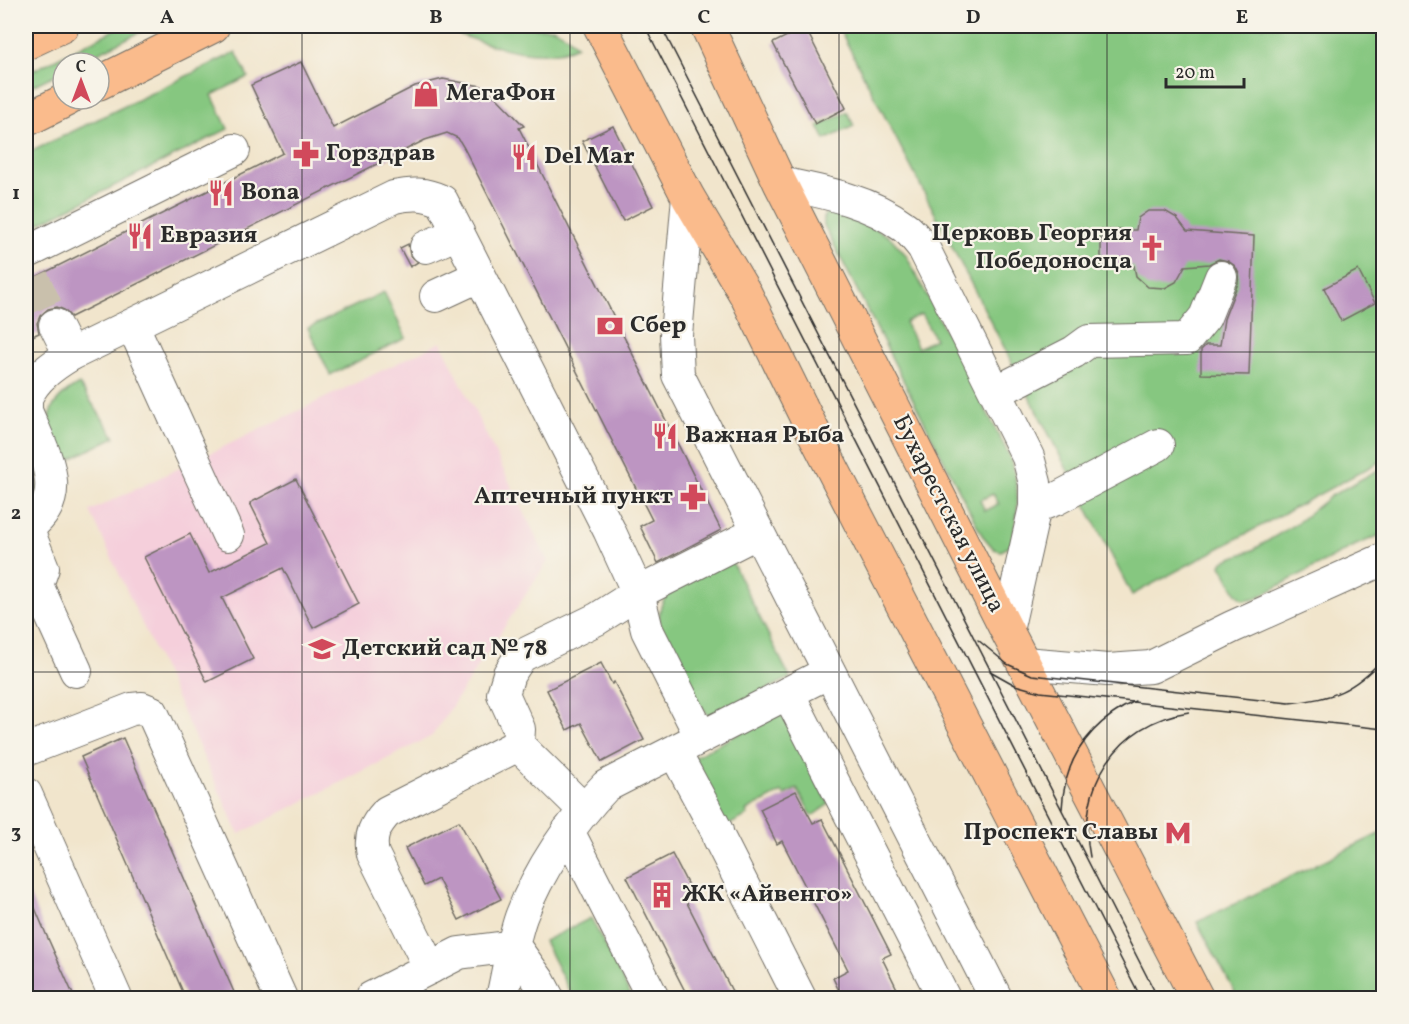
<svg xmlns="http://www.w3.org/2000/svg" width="1409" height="1024" viewBox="0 0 1409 1024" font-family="Vollkorn,serif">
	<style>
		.built { fill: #f5cfdb }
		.green { fill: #86c780; stroke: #587956; stroke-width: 1.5; fill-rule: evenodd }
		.building { fill: #bd95c2 }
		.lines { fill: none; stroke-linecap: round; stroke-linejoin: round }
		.minor-tunnel { stroke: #c9c0ac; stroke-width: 32; stroke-dasharray: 32 16; stroke-linecap: butt }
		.minor-casing { stroke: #706c63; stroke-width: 34 }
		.major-casing { stroke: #706c63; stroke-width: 35 }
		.minor { stroke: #fff; stroke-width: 32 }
		.major { stroke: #fabb8c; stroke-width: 33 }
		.tram { stroke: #2b2b2b; stroke-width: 1.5 }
		.grid { fill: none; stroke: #2b2b2b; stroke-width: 1.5; stroke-opacity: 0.55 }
		.labels { text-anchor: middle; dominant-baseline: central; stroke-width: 4.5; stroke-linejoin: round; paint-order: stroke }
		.poi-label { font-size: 24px; font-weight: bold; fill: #2b2b2b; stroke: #f7f3e8; text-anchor: start }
		.street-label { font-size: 24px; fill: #2b2b2b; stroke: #f7f3e8 }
		.neatline { fill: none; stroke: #2b2b2b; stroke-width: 2 }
		.grid-label { font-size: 20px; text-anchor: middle; font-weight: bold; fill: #2b2b2b }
	</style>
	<rect width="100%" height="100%" fill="#f7f3e8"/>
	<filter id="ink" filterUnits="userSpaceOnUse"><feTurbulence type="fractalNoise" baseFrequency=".0167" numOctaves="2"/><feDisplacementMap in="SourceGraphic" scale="12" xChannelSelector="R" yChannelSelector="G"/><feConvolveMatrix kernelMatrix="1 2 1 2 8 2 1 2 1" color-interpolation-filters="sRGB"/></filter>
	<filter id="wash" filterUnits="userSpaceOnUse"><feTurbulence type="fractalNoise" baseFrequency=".008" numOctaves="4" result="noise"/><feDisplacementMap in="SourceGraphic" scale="24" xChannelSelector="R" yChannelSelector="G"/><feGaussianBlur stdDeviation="1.35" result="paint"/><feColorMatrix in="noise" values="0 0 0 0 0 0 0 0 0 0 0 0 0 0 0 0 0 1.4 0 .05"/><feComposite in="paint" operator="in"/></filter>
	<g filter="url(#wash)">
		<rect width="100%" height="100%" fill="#f1e5cc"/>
		<path class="built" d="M 441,342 L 548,561 L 432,736 L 239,834 L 90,511 Z"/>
		<g class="green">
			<path d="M 122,26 L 152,26 L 78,63 L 63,63 L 63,71 L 26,89 L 26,74 Z"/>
			<path d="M 439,26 L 553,28 L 566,35 L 577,46 C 539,65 476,42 439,26 Z"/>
			<path d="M 838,26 L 1383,26 L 1383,460 L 1132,595 Z"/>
			<path d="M 236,52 L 248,77 L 212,95 L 228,129 L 26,230 L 26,154 Z"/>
			<path d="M 847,112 L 854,126 L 825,140 L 818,126 Z"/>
			<path d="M 833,210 L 878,230 L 891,238 L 906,255 L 1009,455 C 1021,491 1019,510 1011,546 L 1001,551 L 994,549 L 982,535 L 824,225 L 824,215 ZM 921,314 L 935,339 L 918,348 L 905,322 ZM 993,494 L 999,504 L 985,511 L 980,500 Z"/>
			<path d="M 384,292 L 406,338 L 330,375 L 308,328 Z"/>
			<path d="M 79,384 L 115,437 L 61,464 C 47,426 38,407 79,384 Z"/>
			<path d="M 26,454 L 29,454 L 38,489 L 26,514 Z"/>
			<path d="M 1383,467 L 1383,534 L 1356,545 L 1256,598 L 1244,600 L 1237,594 L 1221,565 L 1223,561 L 1253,550 L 1297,523 L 1331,496 Z"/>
			<path d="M 731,560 L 790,678 L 713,716 L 708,716 C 691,690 640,625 667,596 C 683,579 711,571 731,560 Z"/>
			<path d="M 775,715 L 783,716 L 829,804 L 812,816 L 797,789 L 784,795 L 782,792 L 746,811 L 748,815 L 723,828 L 692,758 Z"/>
			<path d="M 1383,832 L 1383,998 L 1238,998 L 1197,922 Z"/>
			<path d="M 591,918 L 632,998 L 573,998 L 544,941 Z"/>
		</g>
		<g id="blocks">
			<g class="building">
				<path d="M 805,27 L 846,108 L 815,124 L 773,43 Z"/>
				<path d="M 301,62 L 333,128 L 415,86 L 443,79 L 481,86 L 497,98 L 524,126 L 519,128 L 721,530 L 658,563 L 640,526 L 652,520 L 464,148 L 458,138 L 447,133 L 425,140 L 71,317 L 64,310 L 57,307 L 48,309 L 40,316 L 37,323 L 39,333 L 26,339 L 26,282 L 283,153 L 251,85 Z"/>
				<path d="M 613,126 L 653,206 L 623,221 L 582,141 Z"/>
				<path d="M 1148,211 L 1165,211 L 1177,218 L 1187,231 L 1254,236 L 1249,375 L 1201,374 L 1201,350 L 1206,345 L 1220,345 L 1224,319 L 1238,283 L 1239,274 L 1235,266 L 1228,261 L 1219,259 L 1209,264 L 1185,266 L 1176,282 L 1165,288 L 1148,287 L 1136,276 L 1134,266 L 1101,266 L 1101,230 L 1136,230 L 1138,218 Z"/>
				<path d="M 408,244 L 410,255 L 418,262 L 410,267 L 400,248 Z"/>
				<path d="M 1358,270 L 1375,303 L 1341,321 L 1324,288 Z"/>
				<path d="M 296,479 L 359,604 L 313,628 L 283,568 L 222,598 L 253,659 L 207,682 L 144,557 L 190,534 L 209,573 L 270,543 L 250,503 Z"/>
				<path d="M 601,663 L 612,684 L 614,682 L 644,740 L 602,762 L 581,723 L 567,730 L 547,690 Z"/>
				<path d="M 123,738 L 211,940 L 237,999 L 186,999 L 81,757 Z"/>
				<path d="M 796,791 L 813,823 L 822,819 L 891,954 L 882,958 L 902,999 L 843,999 L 833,978 L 848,970 L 782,841 L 777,844 L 760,809 Z"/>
				<path d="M 459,821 L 501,899 L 459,920 L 438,879 L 424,886 L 405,848 Z"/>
				<path d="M 672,854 L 692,893 L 684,897 L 736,999 L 689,999 L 627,877 Z"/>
				<path d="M 26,887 L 46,934 L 75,999 L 26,999 Z"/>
			</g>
		</g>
	</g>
	<g filter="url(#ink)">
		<use href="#blocks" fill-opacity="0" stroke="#706c63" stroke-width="1.5"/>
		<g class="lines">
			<path class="minor-tunnel" d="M 33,278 L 55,325"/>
			<g class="minor-casing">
				<g id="minor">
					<path d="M 780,183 C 822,192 868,200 903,226 C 911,231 917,240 923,247 L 1028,457 L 1035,483 L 1035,507 L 1007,631"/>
					<path d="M 688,197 L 676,335 L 678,375 L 996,998"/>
					<path d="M 426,247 L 458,233"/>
					<path d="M 26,253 L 234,150"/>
					<path d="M 436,296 L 479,276"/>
					<path d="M 55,325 L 70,355"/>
					<path d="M 133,326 L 228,535"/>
					<path d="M 996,392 L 1074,352 L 1089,341 L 1187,339 L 1205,317 L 1221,277"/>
					<path d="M 26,398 C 35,378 52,366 70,355 L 394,197 C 413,193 424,193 442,201 L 609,530 L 638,593 L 647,630 L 701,737"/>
					<path d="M 26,400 L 26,411 C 43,453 73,496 26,529"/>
					<path d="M 1035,507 L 1056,499 L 1158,445"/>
					<path d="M 27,528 L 43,568 L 37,585 L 76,671"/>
					<path d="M 1024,663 L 1108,670 L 1151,667 L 1232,627 L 1384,559"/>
					<path d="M 788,693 L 944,998"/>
					<path d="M 518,745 L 583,809"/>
					<path d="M 26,750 L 132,709 L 142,708 L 152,712 L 281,998"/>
					<path d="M 675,753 L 717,831"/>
					<path d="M 26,794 L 116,998"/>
					<path d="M 568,831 L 653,998"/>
					<path d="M 719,838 L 800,998"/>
					<path d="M 430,968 L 373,854 C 369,836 375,825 387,812 L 518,745 L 519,729 L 503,694 L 509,674 L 521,656 L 597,619 L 638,593 L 758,532"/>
					<path d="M 371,998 L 459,953 L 514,946 L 539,981 L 548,998"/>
					<path d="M 502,998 C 508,972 512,943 521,917 C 538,871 572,821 606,786 L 829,672"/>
				</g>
			</g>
			<g class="major-casing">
				<g id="major">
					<path d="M 600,26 L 688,197 L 746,295 L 812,429 L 1105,998"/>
					<path d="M 707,26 L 780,183 L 1007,631 L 1197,998"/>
					<path d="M 26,43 L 62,26"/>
					<path d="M 99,83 L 213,26"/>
					<path d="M 26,120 L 68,99"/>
				</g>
			</g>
			<use href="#minor" class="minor"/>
			<use href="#major" class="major"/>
			<g class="tram">
				<path d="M 645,26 L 1141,998"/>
				<path d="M 661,26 L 1158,998"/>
				<path d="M 978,640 L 1007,664 L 1032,675 L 1289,703 C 1333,699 1353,691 1384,658"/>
				<path d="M 990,671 L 1015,685 L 1040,692 L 1384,729"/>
				<path d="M 1062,809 C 1064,759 1090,723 1135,701"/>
				<path d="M 1090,857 C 1076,788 1117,722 1189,712"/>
			</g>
		</g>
	</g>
	<path class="grid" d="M 302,26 L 302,998M 570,26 L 570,998M 839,26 L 839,998M 1107,26 L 1107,998M 26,352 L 1384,352M 26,672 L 1384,672"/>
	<defs>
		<g id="shop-bare" transform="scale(2.07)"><path d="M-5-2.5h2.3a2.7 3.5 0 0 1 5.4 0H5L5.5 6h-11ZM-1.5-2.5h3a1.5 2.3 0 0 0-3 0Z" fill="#d1495b" stroke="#f7f3e8" stroke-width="2.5" paint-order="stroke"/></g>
		<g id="pharmacy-bare" transform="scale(2.07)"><path d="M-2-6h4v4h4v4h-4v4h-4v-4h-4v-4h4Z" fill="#d1495b" stroke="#f7f3e8" stroke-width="2.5" paint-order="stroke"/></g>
		<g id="restaurant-bare" transform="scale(2.07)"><path d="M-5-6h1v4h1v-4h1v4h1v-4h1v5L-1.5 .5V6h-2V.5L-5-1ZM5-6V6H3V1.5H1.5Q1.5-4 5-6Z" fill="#d1495b" stroke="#f7f3e8" stroke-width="2.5" paint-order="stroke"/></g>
		<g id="church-bare" transform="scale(2.07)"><path d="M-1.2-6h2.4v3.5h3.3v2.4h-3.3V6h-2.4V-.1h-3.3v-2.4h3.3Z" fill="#d1495b" stroke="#f7f3e8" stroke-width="2.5" paint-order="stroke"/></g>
		<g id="bank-bare" transform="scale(2.07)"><path d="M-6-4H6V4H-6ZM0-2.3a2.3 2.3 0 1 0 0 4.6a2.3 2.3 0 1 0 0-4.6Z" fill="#d1495b" stroke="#f7f3e8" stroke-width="2.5" paint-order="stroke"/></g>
		<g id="school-bare" transform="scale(2.07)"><path d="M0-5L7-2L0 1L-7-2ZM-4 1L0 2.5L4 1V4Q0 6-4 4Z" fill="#d1495b" stroke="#f7f3e8" stroke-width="2.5" paint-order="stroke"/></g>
		<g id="metro-bare" transform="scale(2.07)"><path d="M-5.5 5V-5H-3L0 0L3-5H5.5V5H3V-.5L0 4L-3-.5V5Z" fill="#d1495b" stroke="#f7f3e8" stroke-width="2.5" paint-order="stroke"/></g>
		<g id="building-bare" transform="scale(2.07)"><path d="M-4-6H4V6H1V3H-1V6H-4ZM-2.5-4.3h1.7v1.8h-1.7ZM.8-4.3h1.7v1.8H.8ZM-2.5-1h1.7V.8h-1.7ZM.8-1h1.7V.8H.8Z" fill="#d1495b" stroke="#f7f3e8" stroke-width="2.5" paint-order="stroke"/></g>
	</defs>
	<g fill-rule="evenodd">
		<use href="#shop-bare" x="426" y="94"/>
		<use href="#pharmacy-bare" x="306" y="154"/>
		<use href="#restaurant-bare" x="524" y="157"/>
		<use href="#restaurant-bare" x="221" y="193"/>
		<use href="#restaurant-bare" x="140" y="236"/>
		<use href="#church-bare" x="1152" y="248"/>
		<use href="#bank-bare" x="610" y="326"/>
		<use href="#restaurant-bare" x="665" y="436"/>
		<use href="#pharmacy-bare" x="693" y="497"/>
		<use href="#school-bare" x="322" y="649"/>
		<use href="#metro-bare" x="1178" y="833"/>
		<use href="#building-bare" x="662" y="895"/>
	</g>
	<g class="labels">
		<g class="poi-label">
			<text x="446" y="94">МегаФон</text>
			<text x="326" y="154">Горздрав</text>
			<text x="544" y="157">Del Mar</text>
			<text x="241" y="193">Bona</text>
			<text x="1132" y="234" text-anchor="end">Церковь Георгия<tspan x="1132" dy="28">Победоносца</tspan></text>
			<text x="160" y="236">Евразия</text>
			<text x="630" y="326">Сбер</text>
			<text x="685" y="436">Важная Рыба</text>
			<text x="673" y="497" text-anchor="end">Аптечный пункт</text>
			<text x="342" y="649">Детский сад № 78</text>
			<text x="1158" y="833" text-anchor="end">Проспект Славы</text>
			<text x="682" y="895">ЖК «Айвенго»</text>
		</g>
		<g class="street-label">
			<text transform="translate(948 514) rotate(63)">Бухарестская улица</text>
		</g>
	</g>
	<rect width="1409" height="1024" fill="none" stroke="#f7f3e8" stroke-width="66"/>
	<g transform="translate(81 81)"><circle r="28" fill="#f7f3e8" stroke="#a5a39c" stroke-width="1.5"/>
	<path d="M0-4.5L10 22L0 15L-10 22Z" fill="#d1495b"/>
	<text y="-9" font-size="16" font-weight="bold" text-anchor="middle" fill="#2b2b2b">С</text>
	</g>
	<path d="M1166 78v9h78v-9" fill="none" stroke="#2b2b2b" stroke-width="3"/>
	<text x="1175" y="78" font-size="18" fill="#2b2b2b" stroke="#f7f3e8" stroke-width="4.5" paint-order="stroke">20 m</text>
	<rect x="33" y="33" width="1343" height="958" class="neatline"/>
	<g class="grid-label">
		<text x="167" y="23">A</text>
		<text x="436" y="23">B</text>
		<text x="704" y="23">C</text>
		<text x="973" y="23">D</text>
		<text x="1242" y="23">E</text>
		<text x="16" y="199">1</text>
		<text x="16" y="519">2</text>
		<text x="16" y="838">3</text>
	</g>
</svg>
